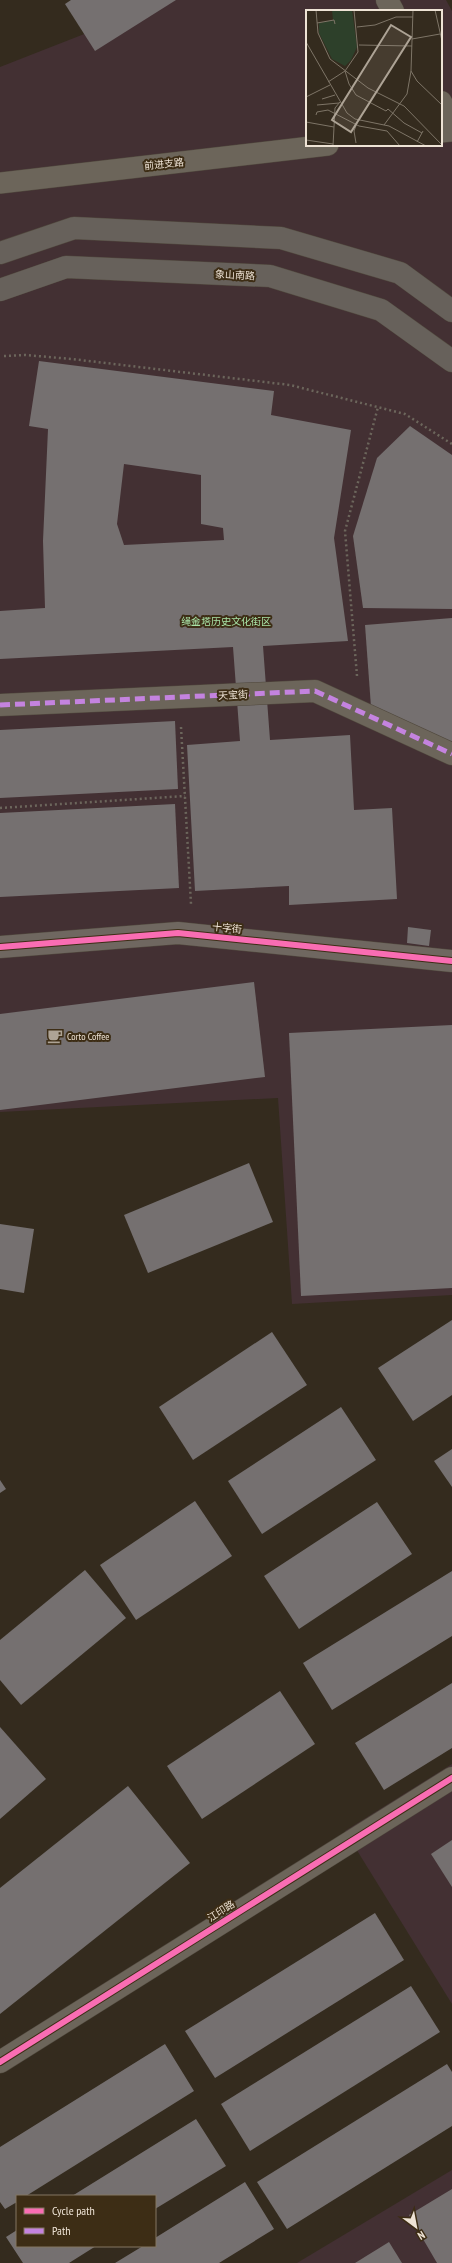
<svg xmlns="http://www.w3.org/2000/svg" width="452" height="2263" viewBox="0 0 452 2263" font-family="'PT Sans Narrow','Noto Sans SC',sans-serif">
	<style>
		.commercial { fill: #433033; fill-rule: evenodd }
		.building { fill: #757070; fill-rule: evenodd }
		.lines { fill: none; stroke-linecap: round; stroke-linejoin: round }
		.lane-casing { stroke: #51493e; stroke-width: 22 }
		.street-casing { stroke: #51493e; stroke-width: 23 }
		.secondary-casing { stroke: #51493e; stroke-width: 23 }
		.primary-casing { stroke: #51493e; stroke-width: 23 }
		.path { stroke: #6c665c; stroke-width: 2.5; stroke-dasharray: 2 3; stroke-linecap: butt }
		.lane { stroke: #6c655a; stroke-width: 21 }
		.street { stroke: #6c655a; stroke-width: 22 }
		.secondary { stroke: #6f6760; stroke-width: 22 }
		.primary { stroke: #67615b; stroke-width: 22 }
		.quiet { stroke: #c483df; stroke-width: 5; stroke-dasharray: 10 5; stroke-linecap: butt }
		.cycleway-casing { stroke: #3d2d15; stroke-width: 8 }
		.cycleway { stroke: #f96db3; stroke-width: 6 }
		.labels { text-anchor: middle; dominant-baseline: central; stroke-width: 4; stroke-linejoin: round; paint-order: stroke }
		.street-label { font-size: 10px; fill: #eee3d5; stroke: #3d2d15 }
		.park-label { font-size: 10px; fill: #a8e3a7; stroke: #3d2d15 }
		.poi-label { font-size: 10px; fill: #eee3d5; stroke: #3d2d15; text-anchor: start }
		.inset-road { fill: none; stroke: #7e7567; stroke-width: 1 }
		.view { fill: #ada395; fill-opacity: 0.15; stroke: #ada395; stroke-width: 2 }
		.inset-edge { fill: none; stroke: #eee3d5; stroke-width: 2 }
	</style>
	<rect width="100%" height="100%" fill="#342b1e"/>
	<g class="commercial">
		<path d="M 171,0 L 446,0 L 452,11 L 452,1295 L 292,1304 L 278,1098 L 0,1112 L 0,67 ZM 307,11 L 441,11 L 441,145 L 307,145 Z"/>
		<path d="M 452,1764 L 452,2004 L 345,1831 Z"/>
		<path d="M 452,2170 L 452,2263 L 297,2263 Z"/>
	</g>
	<g class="building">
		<path d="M 71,0 L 176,0 L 95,51 L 65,4 Z"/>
		<path d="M 39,361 L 274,391 L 271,415 L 351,430 L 334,538 L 348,641 L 263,646 L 270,740 L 350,735 L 354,810 L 392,808 L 397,899 L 289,905 L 289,886 L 195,891 L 187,745 L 240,741 L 233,647 L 0,659 L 0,611 L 45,608 L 43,541 L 48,429 L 29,426 ZM 124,464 L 201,475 L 201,524 L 223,528 L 224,540 L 124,545 L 117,524 Z"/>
		<path d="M 410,426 L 452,455 L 452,609 L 363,608 L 353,536 L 377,458 Z"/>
		<path d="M 452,618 L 452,744 L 371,707 L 365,625 Z"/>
		<path d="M 175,721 L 178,789 L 0,798 L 0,730 Z"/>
		<path d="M 175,804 L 179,888 L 0,897 L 0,813 Z"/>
		<path d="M 408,927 L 431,930 L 429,946 L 407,943 Z"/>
		<path d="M 254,982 L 265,1077 L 0,1110 L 0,1014 Z"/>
		<path d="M 452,1025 L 452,1288 L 301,1296 L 289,1033 Z"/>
		<path d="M 249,1163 L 273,1222 L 148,1273 L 124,1215 Z"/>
		<path d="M 0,1224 L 34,1229 L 24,1293 L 0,1289 Z"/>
		<path d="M 452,1320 L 452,1395 L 413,1421 L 378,1368 Z"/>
		<path d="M 272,1332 L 307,1385 L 193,1460 L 159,1407 Z"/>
		<path d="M 341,1407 L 376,1460 L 262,1534 L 228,1481 Z"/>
		<path d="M 452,1449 L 452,1487 L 434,1461 Z"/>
		<path d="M 0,1480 L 6,1489 L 0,1493 Z"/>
		<path d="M 195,1501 L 232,1556 L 136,1620 L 100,1565 Z"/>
		<path d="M 377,1502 L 412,1554 L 299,1629 L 264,1576 Z"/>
		<path d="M 85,1570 L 126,1618 L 21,1705 L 0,1680 L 0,1640 Z"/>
		<path d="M 452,1571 L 452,1636 L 332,1710 L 303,1663 Z"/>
		<path d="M 452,1683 L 452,1748 L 384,1790 L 355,1743 Z"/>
		<path d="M 280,1691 L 315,1744 L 202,1819 L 167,1766 Z"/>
		<path d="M 0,1727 L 46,1779 L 0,1819 Z"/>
		<path d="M 128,1786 L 190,1863 L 0,2014 L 0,1888 Z"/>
		<path d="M 452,1840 L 452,1887 L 431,1854 Z"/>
		<path d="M 375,1913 L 404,1960 L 215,2078 L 185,2031 Z"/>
		<path d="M 411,1986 L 440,2032 L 250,2151 L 221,2104 Z"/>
		<path d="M 165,2044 L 194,2091 L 26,2196 L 17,2196 L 17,2202 L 5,2209 L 0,2202 L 0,2147 Z"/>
		<path d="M 447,2064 L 452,2072 L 452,2126 L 287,2229 L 257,2182 Z"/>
		<path d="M 196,2119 L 226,2166 L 155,2209 L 155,2196 L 72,2196 Z"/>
		<path d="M 245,2182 L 274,2229 L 219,2263 L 115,2263 L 143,2246 L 155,2246 L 155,2238 Z"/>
		<path d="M 452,2189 L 452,2263 L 437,2263 L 409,2215 Z"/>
		<path d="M 17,2230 L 17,2246 L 96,2246 L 69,2263 L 23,2263 L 6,2237 Z"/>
		<path d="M 389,2242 L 402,2263 L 355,2263 Z"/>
	</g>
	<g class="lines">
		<g class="lane-casing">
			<g id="lane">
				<path d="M 441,132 L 452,131"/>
				<path d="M 0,183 L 328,145"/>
			</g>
		</g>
		<g class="street-casing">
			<g id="street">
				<path d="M 387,0 L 393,11"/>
				<path d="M 441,102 L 452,123"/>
				<path d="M 0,705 L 315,691 L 452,754"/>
				<path d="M 0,2062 L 452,1778"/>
			</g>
		</g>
		<g class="secondary-casing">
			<path id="secondary" d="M 0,947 L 178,933 L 452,961"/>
		</g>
		<g class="primary-casing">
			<g id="primary">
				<path d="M 0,253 L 74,228 L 281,238 L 400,273 L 452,311"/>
				<path d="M 0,290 L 66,267 L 270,276 L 381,310 L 452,361"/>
			</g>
		</g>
		<g class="path">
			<path d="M 4,356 L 25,355 L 72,359 L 290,385 L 405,414 L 452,444"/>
			<path d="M 357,676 L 345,531 L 378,407"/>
			<path d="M 181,727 L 191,904"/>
			<path d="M 0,808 L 185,796"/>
		</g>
		<use href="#lane" class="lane"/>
		<use href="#street" class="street"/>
		<use href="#secondary" class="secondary"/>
		<use href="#primary" class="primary"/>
		<path class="quiet" d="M 0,705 L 315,691 L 452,754"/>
		<g class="cycleway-casing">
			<g id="cycleway">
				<path d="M 0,947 L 178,933 L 452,961"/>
				<path d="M 0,2062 L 452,1778"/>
			</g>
		</g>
		<use href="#cycleway" class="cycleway"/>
	</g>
	<defs>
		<g id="cafe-bare" transform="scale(1.2)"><path d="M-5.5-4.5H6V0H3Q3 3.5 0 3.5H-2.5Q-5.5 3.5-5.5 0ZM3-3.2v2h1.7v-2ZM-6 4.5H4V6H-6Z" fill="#ada395" stroke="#3d2d15" stroke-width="2.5" paint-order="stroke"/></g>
	</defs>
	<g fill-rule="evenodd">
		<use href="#cafe-bare" x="55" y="1036"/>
	</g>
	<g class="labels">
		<g class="street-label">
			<text transform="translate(164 164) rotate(-6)">前进支路</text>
			<text transform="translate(235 275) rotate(3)">象山南路</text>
			<text transform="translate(233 695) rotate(-3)">天宝街</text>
			<text transform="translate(227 928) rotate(6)">十字街</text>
			<text transform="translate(221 1911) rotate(-32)">江印路</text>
		</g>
		<g class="park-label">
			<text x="226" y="621">绳金塔历史文化街区</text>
		</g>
		<g class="poi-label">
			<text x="67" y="1036">Corto Coffee</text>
		</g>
	</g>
	<g transform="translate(306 10)">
		<rect width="136" height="136" fill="#342b1e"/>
		<path d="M 26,0 L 46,0 L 51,37 L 45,50 L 39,56 L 26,49 L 13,23 L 13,13 L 27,10 Z" fill="#2d402a"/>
		<path class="inset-road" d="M 10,0 L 12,23 L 24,49 L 62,78 L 98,96 L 136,135M 129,0 L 136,31M 11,13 L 28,10 L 29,14M 51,17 L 69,15 L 90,7 L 107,7M 106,29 L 134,24M 0,32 L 41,103 L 49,109 L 83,116 L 120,136M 53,35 L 106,36M 39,61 L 43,74 L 50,85 L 80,101 L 82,99 L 98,113 L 116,123M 105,61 L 111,71 L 136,95M 22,72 L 39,61 L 52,42 L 48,0M 0,87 L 24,75M 16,89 L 29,85M 11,95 L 33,93M 10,105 L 11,102 L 22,100 L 53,116 L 81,121 L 94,136M 0,112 L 28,117M 78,115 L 101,84 L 105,61 L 107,0M 0,130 L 27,134M 111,132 L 117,121M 50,133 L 48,121 L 51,113M 27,136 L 29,98 L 34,92"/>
		<path class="view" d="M 85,15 L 105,27 L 45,122 L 26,110 Z"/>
		<rect width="136" height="136" class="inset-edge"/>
	</g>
	<rect x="16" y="2195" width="140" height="52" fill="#3d2d15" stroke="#847662"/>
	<rect x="24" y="2208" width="20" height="6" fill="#f96db3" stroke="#847662"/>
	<text x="52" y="2215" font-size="12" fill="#eee3d5">Cycle path</text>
	<rect x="24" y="2228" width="20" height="6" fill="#c483df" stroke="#847662"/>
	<text x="52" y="2235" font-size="12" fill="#eee3d5">Path</text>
	<g transform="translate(416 2227) rotate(148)" stroke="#3d2d15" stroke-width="3" paint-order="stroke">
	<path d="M0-3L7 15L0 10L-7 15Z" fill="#eee3d5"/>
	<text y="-6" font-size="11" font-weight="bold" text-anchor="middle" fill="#eee3d5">N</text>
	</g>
</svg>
